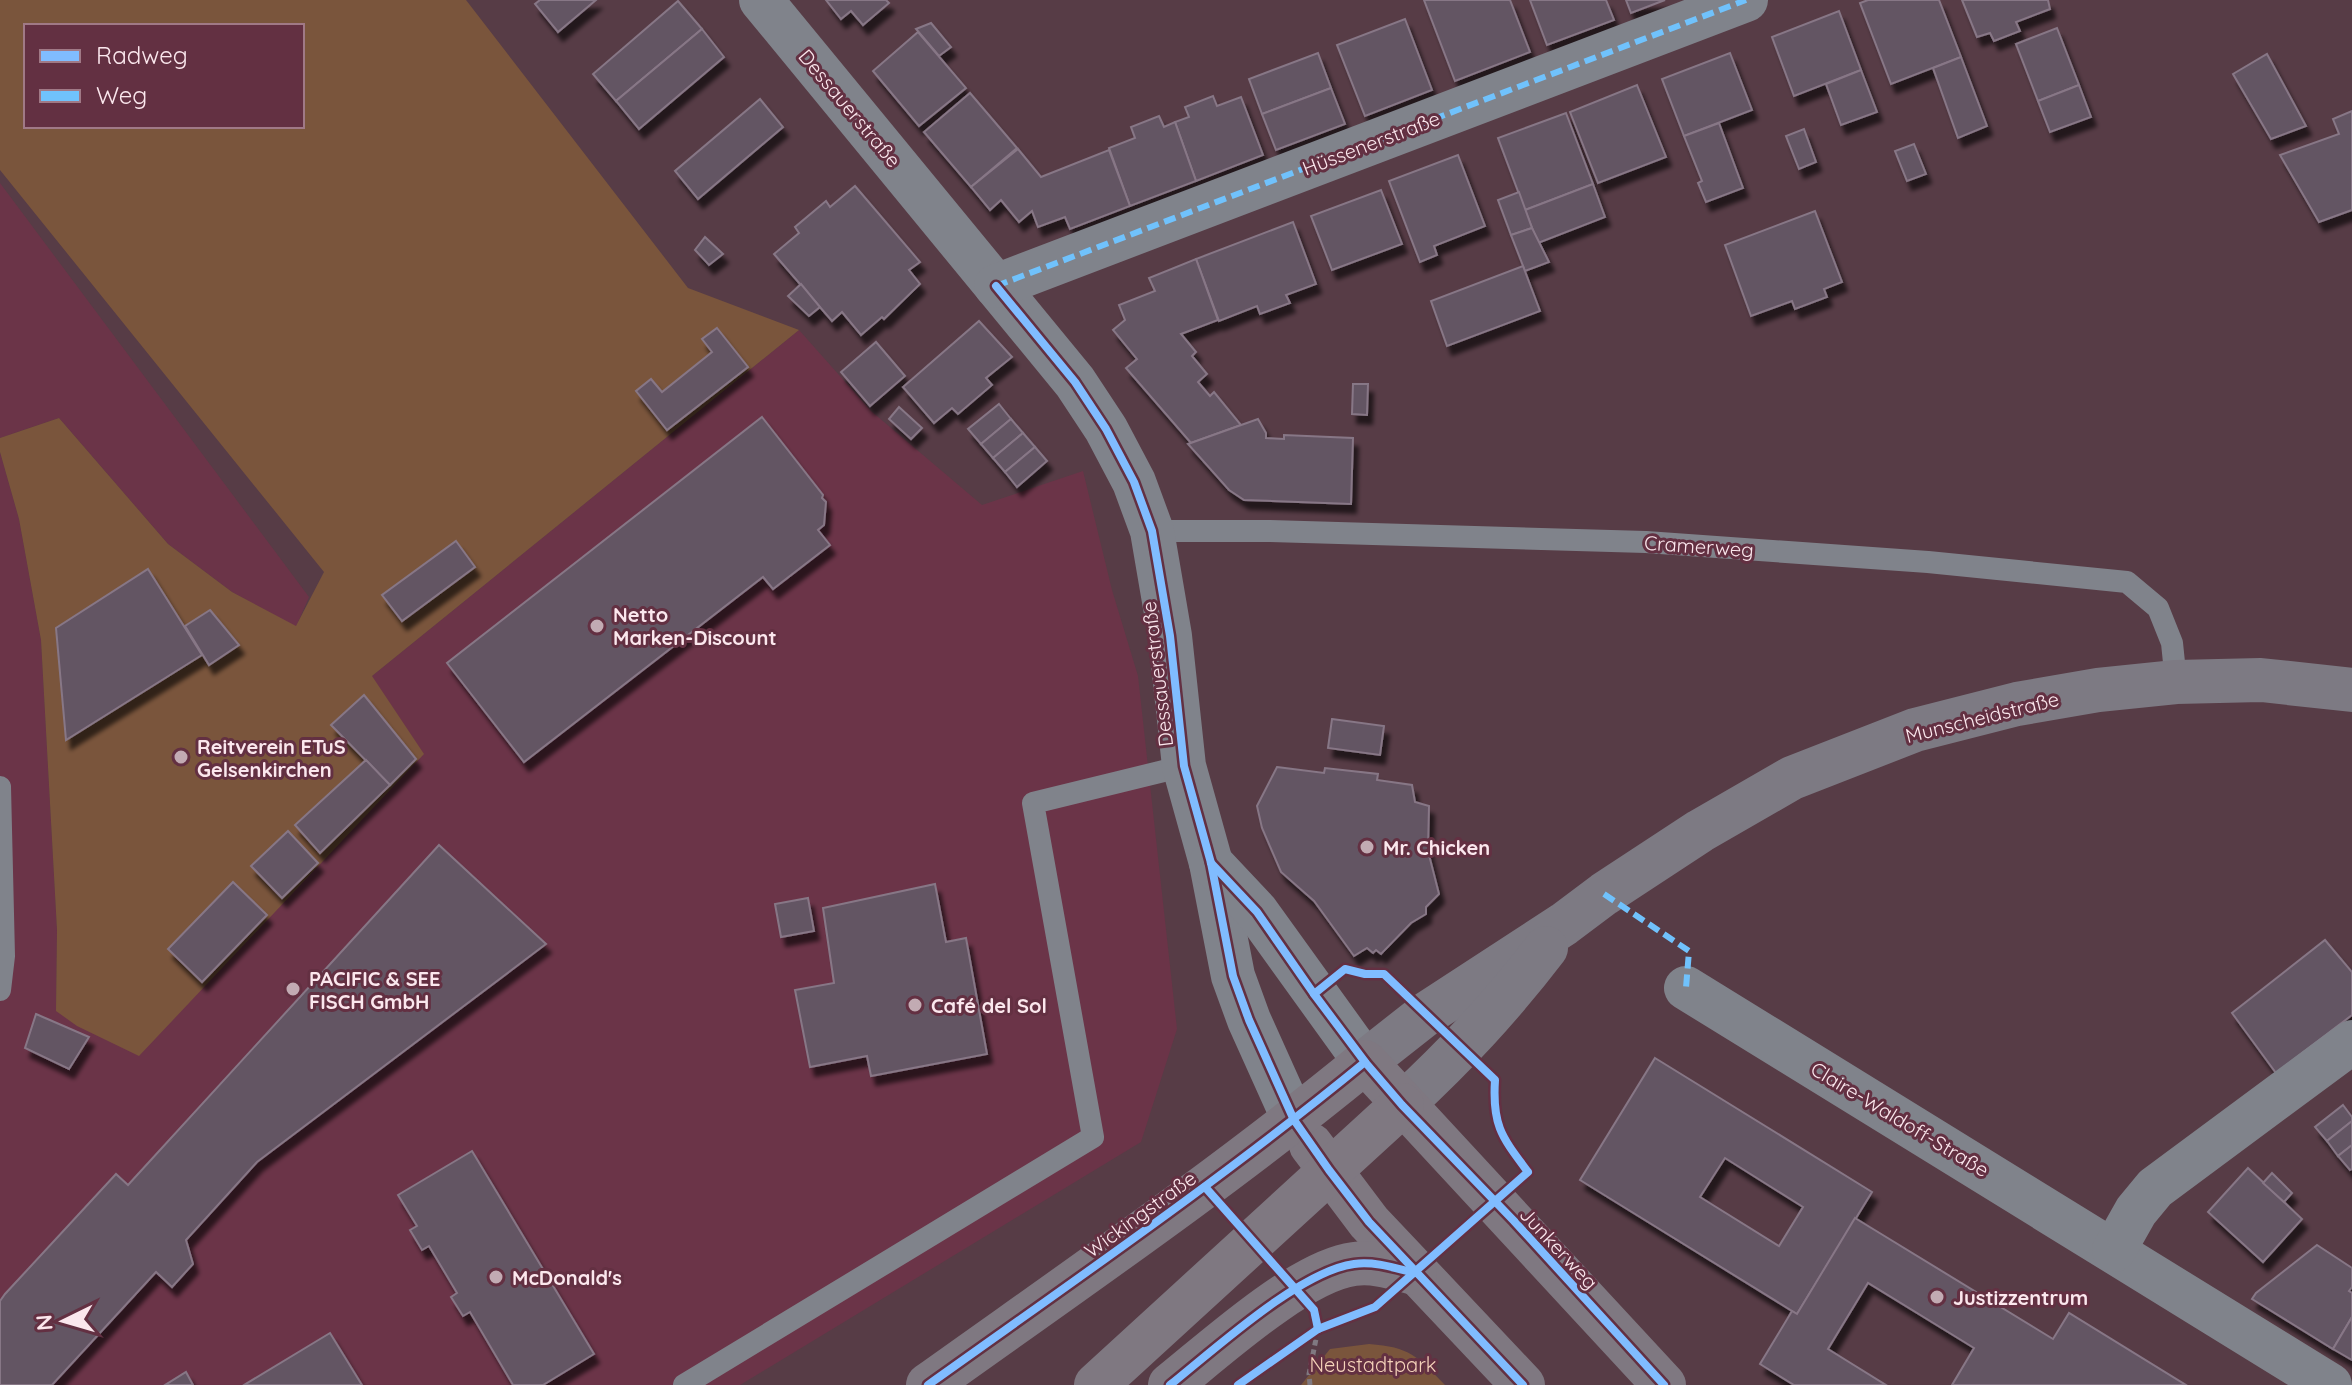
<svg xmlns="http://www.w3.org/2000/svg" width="2352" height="1385" viewBox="0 0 2352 1385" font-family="Quicksand,sans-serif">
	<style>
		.built { fill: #6b3448 }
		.green { fill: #7a553c; fill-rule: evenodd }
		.building { fill: #645464; stroke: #877786; stroke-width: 2; fill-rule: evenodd; filter: url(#shadow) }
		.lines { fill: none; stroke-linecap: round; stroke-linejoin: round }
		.path { stroke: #807981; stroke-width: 5; stroke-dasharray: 6 4; stroke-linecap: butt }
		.service { stroke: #80838b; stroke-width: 22 }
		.minor { stroke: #80838b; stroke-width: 44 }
		.secondary { stroke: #7d7a83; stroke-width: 44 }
		.primary { stroke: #7f7881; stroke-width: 44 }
		.quiet { stroke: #70c2fc; stroke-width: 6; stroke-dasharray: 12 6; stroke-linecap: butt }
		.cycleway-casing { stroke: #633042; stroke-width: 13 }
		.cycleway { stroke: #80bcff; stroke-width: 8 }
		.poi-dot { fill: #c2abb3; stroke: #633042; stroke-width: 3 }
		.labels { text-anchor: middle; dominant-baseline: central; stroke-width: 6; stroke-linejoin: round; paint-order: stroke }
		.street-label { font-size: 20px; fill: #fbe7ed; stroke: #633042 }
		.poi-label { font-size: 20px; font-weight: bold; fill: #fbe7ed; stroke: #633042; text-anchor: start }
		.park-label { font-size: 20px; fill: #f5d3ba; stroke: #633042 }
	</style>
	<defs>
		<filter id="shadow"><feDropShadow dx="5" dy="9" stdDeviation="2" flood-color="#0009"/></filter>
	</defs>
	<rect width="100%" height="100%" fill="#573c46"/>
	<g class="built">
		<path d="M 0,183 L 309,597 L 296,627 L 232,592 L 168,544 L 59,418 L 0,438 Z"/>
		<path d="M 799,330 L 871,411 L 982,505 L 1083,471 L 1112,590 L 1138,676 L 1177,1029 L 1141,1142 L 740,1385 L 0,1385 L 0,452 L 19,519 L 41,640 L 57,930 L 56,1010 L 372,676 Z"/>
	</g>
	<g class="green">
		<path d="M 0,0 L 466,0 L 688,288 L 799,330 L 372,676 L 424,754 L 139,1056 L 77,1026 L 56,1011 L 57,930 L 41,640 L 19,519 L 0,452 L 0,438 L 59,418 L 168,544 L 232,592 L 296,626 L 324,572 L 0,170 ZM 26,26 L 302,26 L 302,126 L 26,126 Z"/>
		<path d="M 1369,1344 C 1410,1347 1417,1356 1445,1385 L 1301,1385 L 1330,1349 Z"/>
	</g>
	<g class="building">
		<path d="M 540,0 L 596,0 L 558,32 L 535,4 Z"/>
		<path d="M 826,0 L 886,0 L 889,3 L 863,25 L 851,11 L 841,19 Z"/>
		<path d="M 1424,0 L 1510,0 L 1530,52 L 1455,81 Z"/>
		<path d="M 1530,0 L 1606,0 L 1614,20 L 1547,45 Z"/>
		<path d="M 1626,0 L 1665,0 L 1631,13 Z"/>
		<path d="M 1868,0 L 1939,0 L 1961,57 L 1891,84 L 1860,3 Z"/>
		<path d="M 1962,0 L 2048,0 L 2050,9 L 2016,22 L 2020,31 L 1994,41 L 1990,33 L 1977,37 Z"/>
		<path d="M 678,1 L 702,29 L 616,101 L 593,74 Z"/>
		<path d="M 1839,11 L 1861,70 L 1794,96 L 1772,37 Z"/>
		<path d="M 1405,19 L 1432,90 L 1365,116 L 1337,45 Z"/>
		<path d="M 931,23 L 951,47 L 939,56 L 916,29 Z"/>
		<path d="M 2057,28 L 2079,85 L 2038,101 L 2016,44 Z"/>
		<path d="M 702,29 L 724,57 L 639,129 L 616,101 Z"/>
		<path d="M 918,32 L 966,88 L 919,126 L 873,71 Z"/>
		<path d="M 1318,53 L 1331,88 L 1262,114 L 1249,79 Z"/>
		<path d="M 1730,53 L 1752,110 L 1684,136 L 1662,79 Z"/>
		<path d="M 2267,54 L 2306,126 L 2271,139 L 2233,74 Z"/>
		<path d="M 1961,57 L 1987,126 L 1958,138 L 1933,68 Z"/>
		<path d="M 1861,70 L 1877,112 L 1841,125 L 1826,84 Z"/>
		<path d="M 1637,85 L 1666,157 L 1598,183 L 1570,112 Z"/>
		<path d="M 2079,85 L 2091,117 L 2050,132 L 2038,101 Z"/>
		<path d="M 1331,88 L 1345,124 L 1276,150 L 1262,114 Z"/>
		<path d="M 970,93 L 1017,148 L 971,187 L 924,132 Z"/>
		<path d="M 1213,96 L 1217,106 L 1241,97 L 1263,155 L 1196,181 L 1175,122 L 1189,117 L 1185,107 Z"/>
		<path d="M 760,99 L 783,127 L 698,199 L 675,171 Z"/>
		<path d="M 2352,111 L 2352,210 L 2319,222 L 2280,155 L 2339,134 L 2333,119 Z"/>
		<path d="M 1566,113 L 1593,184 L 1525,210 L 1498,138 Z"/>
		<path d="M 1159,116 L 1164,127 L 1175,122 L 1196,181 L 1130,206 L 1109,148 L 1135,138 L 1131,127 Z"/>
		<path d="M 1719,123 L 1743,188 L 1706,202 L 1698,183 L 1702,181 L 1684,136 Z"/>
		<path d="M 1804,129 L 1816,162 L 1799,169 L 1786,136 Z"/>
		<path d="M 1914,144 L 1926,174 L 1907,181 L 1895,151 Z"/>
		<path d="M 1018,149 L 1041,177 L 1109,150 L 1130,206 L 1070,229 L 1065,217 L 1038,227 L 1032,211 L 1019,222 L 1001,200 L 990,210 L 971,187 Z"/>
		<path d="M 1458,155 L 1485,226 L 1434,246 L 1437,255 L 1420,262 L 1389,181 Z"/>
		<path d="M 1593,184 L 1605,217 L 1538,243 L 1525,210 Z"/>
		<path d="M 855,186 L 920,262 L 909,270 L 920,284 L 884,319 L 882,317 L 861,335 L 842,312 L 832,321 L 774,254 L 799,233 L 795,227 L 826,201 L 830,207 Z"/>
		<path d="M 1381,190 L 1402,244 L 1332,270 L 1311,216 Z"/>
		<path d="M 1519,192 L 1532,228 L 1511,235 L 1498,200 Z"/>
		<path d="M 1815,211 L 1842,282 L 1824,289 L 1827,297 L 1795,309 L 1792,301 L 1751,316 L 1725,245 Z"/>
		<path d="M 1293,222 L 1316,284 L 1286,295 L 1290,303 L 1260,314 L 1257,306 L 1219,321 L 1196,259 Z"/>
		<path d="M 1532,228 L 1549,262 L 1525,271 L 1511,235 Z"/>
		<path d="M 705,237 L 723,254 L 709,265 L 695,250 Z"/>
		<path d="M 1196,259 L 1218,320 L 1181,334 L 1196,352 L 1192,356 L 1207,374 L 1198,382 L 1210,396 L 1214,392 L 1241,425 L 1191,443 L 1126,368 L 1137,359 L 1113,330 L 1125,320 L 1119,305 L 1155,291 L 1149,278 Z"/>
		<path d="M 1523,266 L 1540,311 L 1447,346 L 1431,301 Z"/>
		<path d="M 801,284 L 820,307 L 809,316 L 788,296 Z"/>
		<path d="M 979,321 L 1012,357 L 986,378 L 992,385 L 958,414 L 952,408 L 934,423 L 903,387 Z"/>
		<path d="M 717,328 L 748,367 L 667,430 L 636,391 L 651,379 L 662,392 L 712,352 L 702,339 Z"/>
		<path d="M 876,342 L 905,376 L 870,406 L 841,372 Z"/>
		<path d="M 1353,384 L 1368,384 L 1367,415 L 1352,414 Z"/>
		<path d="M 999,404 L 1011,419 L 981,444 L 968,429 Z"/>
		<path d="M 899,407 L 922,428 L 911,439 L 889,419 Z"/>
		<path d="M 762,417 L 823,495 L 822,498 L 826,502 L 824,525 L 818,530 L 830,545 L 773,589 L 763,577 L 524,762 L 447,663 Z"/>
		<path d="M 1011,419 L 1023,433 L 993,458 L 981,444 Z"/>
		<path d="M 1258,419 L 1266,433 L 1266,438 L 1284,439 L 1284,435 L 1353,438 L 1351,504 L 1244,500 L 1229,490 L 1188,444 Z"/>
		<path d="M 1023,433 L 1035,447 L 1005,472 L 993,458 Z"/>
		<path d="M 1035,447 L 1047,461 L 1017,487 L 1005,472 Z"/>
		<path d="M 456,541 L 475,567 L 402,621 L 382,595 Z"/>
		<path d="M 148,569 L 202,655 L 66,740 L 56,628 Z"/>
		<path d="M 210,610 L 239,645 L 209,665 L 185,626 Z"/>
		<path d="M 364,695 L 416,759 L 390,785 L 331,725 Z"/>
		<path d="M 1332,719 L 1384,726 L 1380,755 L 1328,748 Z"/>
		<path d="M 366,760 L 390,785 L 320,853 L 295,825 Z"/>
		<path d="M 1277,767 L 1324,773 L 1325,768 L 1378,774 L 1377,780 L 1412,785 L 1415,802 L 1429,806 L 1428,851 L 1439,894 L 1426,907 L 1426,914 L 1411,923 L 1381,954 L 1376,950 L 1373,953 L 1367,948 L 1354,956 L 1314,901 L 1281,872 L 1262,828 L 1257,806 Z"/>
		<path d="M 288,831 L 318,863 L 282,898 L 251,866 Z"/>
		<path d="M 439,845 L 546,944 L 257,1162 L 186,1240 L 193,1264 L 172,1287 L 156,1272 L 52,1385 L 0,1385 L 0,1301 L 5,1294 L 116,1174 L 128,1185 Z"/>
		<path d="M 233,882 L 267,915 L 202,982 L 168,949 Z"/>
		<path d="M 935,884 L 946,942 L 966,938 L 987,1054 L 871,1076 L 867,1056 L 810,1067 L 795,990 L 834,983 L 823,908 Z"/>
		<path d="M 808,898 L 814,931 L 781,937 L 775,904 Z"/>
		<path d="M 2325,940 L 2352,972 L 2352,1015 L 2276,1073 L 2232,1013 Z"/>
		<path d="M 36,1014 L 89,1037 L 69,1069 L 25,1048 Z"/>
		<path d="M 1655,1058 L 1872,1192 L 1797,1314 L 1580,1180 ZM 1725,1158 L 1803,1207 L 1779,1246 L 1700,1197 Z"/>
		<path d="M 2343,1105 L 2352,1117 L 2352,1121 L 2327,1141 L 2315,1127 Z"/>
		<path d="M 2352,1121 L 2352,1145 L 2338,1156 L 2327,1141 Z"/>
		<path d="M 2352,1145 L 2352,1169 L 2350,1170 L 2338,1156 Z"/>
		<path d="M 472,1151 L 594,1354 L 543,1385 L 513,1385 L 470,1312 L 463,1316 L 451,1297 L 457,1293 L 429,1246 L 422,1250 L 410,1230 L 417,1226 L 398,1195 Z"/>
		<path d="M 2248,1168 L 2302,1219 L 2263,1262 L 2208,1212 Z"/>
		<path d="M 2272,1173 L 2292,1193 L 2284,1202 L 2263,1183 Z"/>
		<path d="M 1855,1218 L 2053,1339 L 2069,1313 L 2186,1385 L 1952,1385 L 1974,1348 L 1868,1283 L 1828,1349 L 1886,1385 L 1794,1385 L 1760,1364 L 1792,1311 L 1797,1314 Z"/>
		<path d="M 2317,1245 L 2352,1268 L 2352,1287 L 2349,1291 L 2352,1293 L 2352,1317 L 2333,1349 L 2252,1299 L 2256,1293 Z"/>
		<path d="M 2352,1317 L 2352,1360 L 2333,1349 Z"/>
		<path d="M 330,1333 L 362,1385 L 244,1385 Z"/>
		<path d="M 186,1372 L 193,1385 L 165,1385 Z"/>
	</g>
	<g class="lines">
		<path class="path" d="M 1310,1385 L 1309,1374 L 1318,1329"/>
		<g class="service">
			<path d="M 1152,531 L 1270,531 L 1646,542 L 1928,562 L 2127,582 L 2158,608 L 2172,643 L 2176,682"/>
			<path d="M 0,787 L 4,956 L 0,990"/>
			<path d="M 684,1385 L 1093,1137 L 1033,803 L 1184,766"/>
		</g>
		<g class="minor">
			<path d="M 761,0 L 1075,382 L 1106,429 L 1134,482 L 1152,531 L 1170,636 L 1184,766 L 1211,863 L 1233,976 L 1249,1020 L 1294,1120"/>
			<path d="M 996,286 L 1746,0"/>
			<path d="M 1211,863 L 1257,912 L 1365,1062"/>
			<path d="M 1686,988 L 2330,1385"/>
			<path d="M 2114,1250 L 2136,1211 L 2155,1188 L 2352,1042"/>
		</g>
		<g class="secondary">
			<path d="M 1365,1062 L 1426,1014 L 1564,924 L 1604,894 L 1700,831 L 1792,778 L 1915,730 L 2017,704 L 2098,690 L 2176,682 L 2261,680 L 2352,690"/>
			<path d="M 1402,1105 C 1457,1054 1500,1008 1546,948"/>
		</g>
		<g class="primary">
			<path d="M 1311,1145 L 1369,1222 L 1523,1385"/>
			<path d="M 928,1385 C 1075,1280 1225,1177 1365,1062 L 1664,1385"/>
			<path d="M 1096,1385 L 1402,1105"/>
			<path d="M 1170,1385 C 1214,1350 1300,1271 1354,1264 C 1374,1261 1395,1268 1415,1273"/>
		</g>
		<g class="quiet">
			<path d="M 996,286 L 1746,0"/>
			<path d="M 1604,894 L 1689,951 L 1686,988"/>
		</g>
		<g class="cycleway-casing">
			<g id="cycleway">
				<path d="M 996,286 L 1075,382 L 1106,429 L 1134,482 L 1152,531 L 1170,636 L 1184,766 L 1211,863 L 1233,976 L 1249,1020 L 1294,1120 L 1329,1170 L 1369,1222 L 1523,1385"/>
				<path d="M 1211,863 L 1257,912 L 1314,994 L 1365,1062 L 1402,1105 L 1514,1221 L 1664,1385"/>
				<path d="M 1205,1187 L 1314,1310 L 1318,1329"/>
				<path d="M 928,1385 C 1075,1280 1225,1177 1365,1062"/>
				<path d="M 1170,1385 C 1214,1350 1300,1271 1354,1264 C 1374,1261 1395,1268 1415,1273"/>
				<path d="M 1238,1385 L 1318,1329 L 1375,1307 L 1528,1172 C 1502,1137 1492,1126 1495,1080 L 1384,974 L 1365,974 L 1345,969 L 1314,994"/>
			</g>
		</g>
		<use href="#cycleway" class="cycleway"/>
	</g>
	<g class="poi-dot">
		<circle cx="597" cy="626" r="8"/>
		<circle cx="181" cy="757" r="8"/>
		<circle cx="1367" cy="847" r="8"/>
		<circle cx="293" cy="989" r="8"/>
		<circle cx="915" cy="1005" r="8"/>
		<circle cx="496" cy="1277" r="8"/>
		<circle cx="1937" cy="1297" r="8"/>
	</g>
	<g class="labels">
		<g class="street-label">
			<text transform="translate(850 108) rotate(50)">Dessauerstraße</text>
			<text transform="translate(1371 143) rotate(-21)">Hüssenerstraße</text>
			<text transform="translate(1699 546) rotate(4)">Cramerweg</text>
			<text transform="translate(1157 674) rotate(-97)">Dessauerstraße</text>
			<text transform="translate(1982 717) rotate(-14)">Munscheidstraße</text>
			<text transform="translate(1900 1119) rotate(31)">Claire-Waldoff-Straße</text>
			<text transform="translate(1140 1214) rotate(-36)">Wickingstraße</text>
			<text transform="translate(1559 1248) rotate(47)">Junkerweg</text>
		</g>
		<g class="poi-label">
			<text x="613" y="614">Netto<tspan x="613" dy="23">Marken-Discount</tspan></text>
			<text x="197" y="746">Reitverein ETuS<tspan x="197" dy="23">Gelsenkirchen</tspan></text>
			<text x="1383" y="847">Mr. Chicken</text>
			<text x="309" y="978">PACIFIC &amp; SEE<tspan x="309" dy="23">FISCH GmbH</tspan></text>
			<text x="931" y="1005">Café del Sol</text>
			<text x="512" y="1277">McDonald's</text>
			<text x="1953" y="1297">Justizzentrum</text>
		</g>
		<g class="park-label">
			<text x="1373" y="1364">Neustadtpark</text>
		</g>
	</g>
	<rect x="24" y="24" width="280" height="104" fill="#633042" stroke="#a07986" stroke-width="2"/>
	<rect x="40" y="50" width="40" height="12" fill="#80bcff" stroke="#a07986" stroke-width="2"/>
	<text x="96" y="64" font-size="24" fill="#fbe7ed">Radweg</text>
	<rect x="40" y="90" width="40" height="12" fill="#70c2fc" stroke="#a07986" stroke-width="2"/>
	<text x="96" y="104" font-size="24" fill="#fbe7ed">Weg</text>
	<g transform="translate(64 1321) rotate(265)" stroke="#633042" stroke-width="6" paint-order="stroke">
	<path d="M0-6L14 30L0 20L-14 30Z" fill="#fbe7ed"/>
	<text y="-12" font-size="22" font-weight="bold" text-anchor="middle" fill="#fbe7ed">N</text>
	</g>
</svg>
